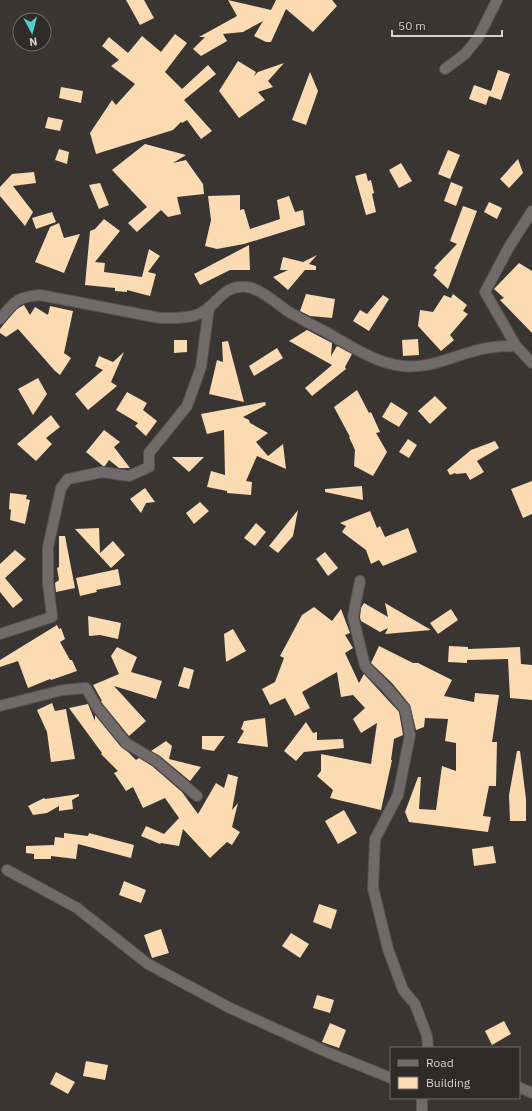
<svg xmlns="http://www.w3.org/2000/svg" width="532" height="1111" viewBox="0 0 532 1111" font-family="'IBM Plex Sans',sans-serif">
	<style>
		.building { fill: #fcdab2 }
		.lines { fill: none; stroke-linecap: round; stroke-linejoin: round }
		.minor-casing { stroke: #565251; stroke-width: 12 }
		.minor { stroke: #706b6a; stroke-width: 10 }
	</style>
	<rect width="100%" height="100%" fill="#393533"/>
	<g class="building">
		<path d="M 126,0 L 144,0 L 154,18 L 140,25 Z"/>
		<path d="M 228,0 L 271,10 L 276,0 L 332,0 L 337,6 L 313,32 L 286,9 L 271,42 L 266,42 L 254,36 L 263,21 L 243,32 L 223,34 L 227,41 L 201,56 L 193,49 L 205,37 L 199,37 L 237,16 Z"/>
		<path d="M 175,34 L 187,43 L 165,72 L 182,89 L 208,65 L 216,74 L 184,100 L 212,131 L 201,139 L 187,120 L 182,123 L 181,122 L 173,130 L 96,154 L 90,133 L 112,100 L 116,105 L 135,84 L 111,66 L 119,60 L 102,46 L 109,37 L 128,53 L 142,36 L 161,52 Z"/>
		<path d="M 238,61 L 256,72 L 254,76 L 258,72 L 284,63 L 268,81 L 273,87 L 258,92 L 265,100 L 239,118 L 219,91 Z"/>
		<path d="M 498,70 L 510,74 L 501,100 L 489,96 L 490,93 L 486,105 L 469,99 L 474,85 L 491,91 Z"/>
		<path d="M 310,72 L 318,91 L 306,125 L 292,120 Z"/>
		<path d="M 61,87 L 83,91 L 81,103 L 59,98 Z"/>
		<path d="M 48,117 L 63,120 L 60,131 L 45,128 Z"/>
		<path d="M 145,144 L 186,155 L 173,163 L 186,160 L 203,184 L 204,194 L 177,197 L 181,214 L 168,217 L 161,210 L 137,232 L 128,223 L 147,207 L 112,170 Z"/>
		<path d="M 59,149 L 69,152 L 67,164 L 55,160 Z"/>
		<path d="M 448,150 L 460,155 L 450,179 L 438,174 Z"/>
		<path d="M 518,159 L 523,173 L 509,188 L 500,179 Z"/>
		<path d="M 401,163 L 412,181 L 399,188 L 389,170 Z"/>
		<path d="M 34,172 L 36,183 L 13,186 L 33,212 L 25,226 L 0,196 L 0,187 L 12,174 Z"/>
		<path d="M 366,173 L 368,181 L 371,180 L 374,193 L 372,194 L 376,212 L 366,215 L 355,176 Z"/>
		<path d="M 451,182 L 463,187 L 456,206 L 444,201 Z"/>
		<path d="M 100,183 L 109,205 L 99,209 L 89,185 Z"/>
		<path d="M 240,195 L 240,210 L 244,209 L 250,229 L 280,219 L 277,200 L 289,196 L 295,212 L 303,210 L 305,225 L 244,244 L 217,249 L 205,246 L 211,220 L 208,196 Z"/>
		<path d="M 489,202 L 502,208 L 497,219 L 484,212 Z"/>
		<path d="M 463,206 L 477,211 L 448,289 L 433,275 L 437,270 L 434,268 L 457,244 L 450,241 Z"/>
		<path d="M 52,212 L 56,222 L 36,229 L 32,218 Z"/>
		<path d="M 104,219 L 120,231 L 95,262 L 105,263 L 104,272 L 142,277 L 149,249 L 160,256 L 148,272 L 156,274 L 150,296 L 127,290 L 127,292 L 115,291 L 115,288 L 85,285 L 90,231 L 95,229 Z"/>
		<path d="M 59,223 L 64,238 L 80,234 L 64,273 L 35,262 L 50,227 Z"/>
		<path d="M 249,245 L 250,270 L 230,270 L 200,285 L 194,274 Z"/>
		<path d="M 317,255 L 309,264 L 316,266 L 316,270 L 305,270 L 288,290 L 273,277 L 288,270 L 280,270 L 283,257 L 303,262 Z"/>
		<path d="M 519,263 L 532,271 L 532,333 L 500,300 L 504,298 L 494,289 Z"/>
		<path d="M 306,294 L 335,299 L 332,318 L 310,316 L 300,311 Z"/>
		<path d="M 453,294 L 467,305 L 463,311 L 468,314 L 450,335 L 454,340 L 441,351 L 418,326 L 420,310 L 433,312 L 444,295 L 451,298 Z"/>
		<path d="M 383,295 L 389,299 L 369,331 L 353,321 L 360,310 L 367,314 Z"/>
		<path d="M 24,305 L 30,315 L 35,307 L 48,315 L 50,306 L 73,311 L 64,353 L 71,358 L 60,375 L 55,371 L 18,329 L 6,337 L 0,333 L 0,329 L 4,324 L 17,309 Z"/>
		<path d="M 307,330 L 332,343 L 331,356 L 337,346 L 352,354 L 345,367 L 346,369 L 312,396 L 305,388 L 332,365 L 289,341 Z"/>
		<path d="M 418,339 L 419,355 L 403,356 L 402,340 Z"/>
		<path d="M 174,340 L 187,340 L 187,352 L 174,353 Z"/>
		<path d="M 228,341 L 244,402 L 209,394 L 217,360 L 223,362 L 222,342 Z"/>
		<path d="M 277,348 L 283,358 L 254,376 L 249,366 Z"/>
		<path d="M 124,352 L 111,382 L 117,386 L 88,410 L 75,394 L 103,370 L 95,366 L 99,356 L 113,362 Z"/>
		<path d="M 38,378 L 47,394 L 33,415 L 18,389 Z"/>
		<path d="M 357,390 L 369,413 L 371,412 L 380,432 L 376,433 L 387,452 L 373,476 L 354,466 L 355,450 L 349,437 L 350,437 L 334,407 Z"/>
		<path d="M 127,392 L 147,403 L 143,410 L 157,421 L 146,436 L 135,426 L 138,423 L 116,410 Z"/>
		<path d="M 435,396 L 447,408 L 430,424 L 418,411 Z"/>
		<path d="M 265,402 L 266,405 L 243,417 L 249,420 L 250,423 L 268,433 L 256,442 L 268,456 L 283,444 L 286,469 L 257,456 L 246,481 L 252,482 L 251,495 L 227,493 L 227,491 L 207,487 L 211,471 L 225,475 L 224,430 L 207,434 L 201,414 Z"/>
		<path d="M 391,402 L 408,413 L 399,427 L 382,417 Z"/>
		<path d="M 51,415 L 60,427 L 46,438 L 52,444 L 36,461 L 17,444 Z"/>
		<path d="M 104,430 L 120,442 L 114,447 L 130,468 L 119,468 L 109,460 L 105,466 L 103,466 L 86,452 Z"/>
		<path d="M 408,439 L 417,445 L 409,458 L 399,452 Z"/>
		<path d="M 495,441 L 499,448 L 477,461 L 484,472 L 470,480 L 466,473 L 456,474 L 455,473 L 450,475 L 447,470 L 471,450 Z"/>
		<path d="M 172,457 L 204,457 L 189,472 Z"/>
		<path d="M 532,481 L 532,514 L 523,518 L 511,489 Z"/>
		<path d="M 362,486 L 363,500 L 325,492 L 325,489 Z"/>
		<path d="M 145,488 L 155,502 L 146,503 L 141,513 L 130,499 Z"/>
		<path d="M 10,493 L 27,495 L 26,499 L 30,500 L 25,524 L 10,520 L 11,510 L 9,509 Z"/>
		<path d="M 200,502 L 209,511 L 194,524 L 186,513 Z"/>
		<path d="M 298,510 L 293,536 L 278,553 L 269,546 Z"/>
		<path d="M 370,511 L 377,528 L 380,526 L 385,537 L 408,528 L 417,552 L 383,566 L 379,560 L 371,564 L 366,550 L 342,532 L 346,526 L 340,523 Z"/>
		<path d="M 256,523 L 266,532 L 255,546 L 244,538 Z"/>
		<path d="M 99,528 L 100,553 L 113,541 L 125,555 L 111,568 L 75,529 Z"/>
		<path d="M 59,536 L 65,536 L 75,588 L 56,592 L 55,583 L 59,580 L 57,568 L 59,567 Z"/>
		<path d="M 15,550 L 26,559 L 5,578 L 23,600 L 13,608 L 0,592 L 0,564 Z"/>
		<path d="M 325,552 L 338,568 L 328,576 L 316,559 Z"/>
		<path d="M 118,569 L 121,585 L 96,590 L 97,592 L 80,596 L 76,578 Z"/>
		<path d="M 364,603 L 388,617 L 385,603 L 431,630 L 385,634 L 388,628 L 380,632 L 361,621 L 360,617 L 361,608 Z"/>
		<path d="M 314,607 L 332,621 L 341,609 L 350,633 L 345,635 L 353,648 L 345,653 L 359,683 L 364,674 L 399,712 L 403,735 L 394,739 L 391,760 L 392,760 L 381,810 L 330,798 L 333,790 L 317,776 L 321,771 L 321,754 L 371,764 L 377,723 L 361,733 L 353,719 L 365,708 L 353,695 L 341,697 L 337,672 L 302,692 L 310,708 L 295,716 L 285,698 L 270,705 L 262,689 L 275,682 L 284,658 L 280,656 L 302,615 Z"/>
		<path d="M 451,609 L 458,620 L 438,634 L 430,623 Z"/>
		<path d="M 88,616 L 121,623 L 118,639 L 100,635 L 89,636 Z"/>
		<path d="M 57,625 L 59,629 L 61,628 L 65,639 L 60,642 L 70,660 L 72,660 L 77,671 L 51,680 L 50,679 L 28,688 L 18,661 L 0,667 L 0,660 Z"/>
		<path d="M 233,629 L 246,651 L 226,662 L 224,634 Z"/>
		<path d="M 379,646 L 413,663 L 418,663 L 452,680 L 444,696 L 474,702 L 475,693 L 499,695 L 492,742 L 497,742 L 496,786 L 489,786 L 483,816 L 491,817 L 488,832 L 409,822 L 405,812 L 418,777 L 421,777 L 419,809 L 436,810 L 442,766 L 456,771 L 456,743 L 445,741 L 448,719 L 425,718 L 424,727 L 416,730 L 410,705 L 392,683 L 371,663 Z"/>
		<path d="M 449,646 L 468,647 L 468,649 L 520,647 L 521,664 L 532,665 L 532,700 L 510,698 L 508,659 L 467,660 L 467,663 L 448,662 Z"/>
		<path d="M 117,647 L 137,657 L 131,672 L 162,681 L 156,699 L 114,686 L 146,721 L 129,736 L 102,703 L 101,701 L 102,701 L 93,685 L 119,674 L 111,656 Z"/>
		<path d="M 184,667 L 194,670 L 189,689 L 178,686 Z"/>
		<path d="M 52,703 L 55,711 L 66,709 L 75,759 L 51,762 L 47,732 L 37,710 Z"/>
		<path d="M 88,704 L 95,721 L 95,715 L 121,747 L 128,752 L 136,760 L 139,758 L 152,766 L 182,792 L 198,814 L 216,783 L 224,788 L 228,774 L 238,777 L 232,810 L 238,803 L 232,827 L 240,832 L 232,845 L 227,842 L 210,858 L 183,829 L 179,846 L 161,843 L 160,844 L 141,836 L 146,826 L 164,834 L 179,818 L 165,798 L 143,808 L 133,787 L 126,791 L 114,773 L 118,771 L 101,754 L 102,753 L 69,708 Z"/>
		<path d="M 265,718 L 268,747 L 237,743 L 244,731 L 241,729 L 244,721 Z"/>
		<path d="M 306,722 L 313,733 L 317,732 L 317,740 L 343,739 L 344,748 L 304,752 L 296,761 L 284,751 Z"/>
		<path d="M 202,736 L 225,736 L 214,751 L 202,749 Z"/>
		<path d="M 166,741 L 172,746 L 169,759 L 201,767 L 190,781 L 160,756 L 151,751 Z"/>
		<path d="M 517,751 L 520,751 L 526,799 L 526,821 L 510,821 L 509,795 Z"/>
		<path d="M 79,794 L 79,796 L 72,800 L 73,809 L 59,811 L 59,806 L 47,813 L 33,815 L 28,806 L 44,798 L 45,799 Z"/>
		<path d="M 344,810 L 357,833 L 338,844 L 325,821 Z"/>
		<path d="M 64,833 L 88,836 L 89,833 L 134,845 L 131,858 L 78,844 L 76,859 L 51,856 L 51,859 L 34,859 L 34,854 L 26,853 L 26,846 L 54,845 L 55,837 L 64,838 Z"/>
		<path d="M 493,846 L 496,863 L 474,866 L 472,849 Z"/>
		<path d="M 124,881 L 146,890 L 141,903 L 119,895 Z"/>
		<path d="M 319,904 L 337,910 L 331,929 L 313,922 Z"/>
		<path d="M 161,929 L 169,953 L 152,958 L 144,935 Z"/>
		<path d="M 291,933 L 309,944 L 300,958 L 282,946 Z"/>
		<path d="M 317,995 L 334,1000 L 330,1013 L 313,1008 Z"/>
		<path d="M 504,1021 L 511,1034 L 492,1045 L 485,1031 Z"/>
		<path d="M 330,1023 L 346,1030 L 339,1048 L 322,1042 Z"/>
		<path d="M 86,1061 L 108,1065 L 105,1080 L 83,1076 Z"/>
		<path d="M 56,1072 L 75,1082 L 68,1094 L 50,1084 Z"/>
	</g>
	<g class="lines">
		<g class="minor-casing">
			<g id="minor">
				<path d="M 445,69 L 465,54 L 478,38 L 497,0"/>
				<path d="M 0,319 C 14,302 17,297 40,295 L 160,318 C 172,318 185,319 196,315 C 217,309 220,284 247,287 C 261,289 277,304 289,312 C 301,319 314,326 326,332 C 349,345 377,364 403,366 C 427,369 449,358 471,352 C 486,347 501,346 516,346 L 532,363"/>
				<path d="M 516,346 L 485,292 L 509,247 L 532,211"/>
				<path d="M 360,581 L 353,617 L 365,666 L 387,688 L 405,709 L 410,735 L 398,795 L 375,839 L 373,888 L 388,949 L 403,990 L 415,1004 L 427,1036 L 428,1048"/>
				<path d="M 0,634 L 52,617 L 48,583 L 48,547 L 61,488 L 68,479 L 102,472 L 129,476 L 149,467 L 149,453 L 187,406 L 201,367 L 209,307"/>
				<path d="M 0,706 L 63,690 L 86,688 L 97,707 L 126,743 L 156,761 L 197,796"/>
				<path d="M 7,870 L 77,908 L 148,964 L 230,1008 L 329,1053 L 391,1078"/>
				<path d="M 519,1087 L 532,1093"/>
				<path d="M 422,1098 L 422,1111"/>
			</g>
		</g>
		<use href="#minor" class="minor"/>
	</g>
	<rect x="390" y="1047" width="130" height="52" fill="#2f2b29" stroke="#716d6c"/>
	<rect x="398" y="1060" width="20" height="6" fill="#706b6a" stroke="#716d6c"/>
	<text x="426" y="1067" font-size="12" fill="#d4d1d0">Road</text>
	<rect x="398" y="1077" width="20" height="12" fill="#fcdab2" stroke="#716d6c"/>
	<text x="426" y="1087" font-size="12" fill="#d4d1d0">Building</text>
	<g transform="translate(32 32) rotate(173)"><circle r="19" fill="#2f2b29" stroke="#716d6c"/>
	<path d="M0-3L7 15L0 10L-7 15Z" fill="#51ccd2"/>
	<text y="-6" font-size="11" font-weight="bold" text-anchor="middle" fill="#d4d1d0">N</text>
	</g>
	<path d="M392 30v6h110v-6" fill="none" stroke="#d4d1d0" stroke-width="2"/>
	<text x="398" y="30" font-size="12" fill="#d4d1d0" stroke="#2f2b29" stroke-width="3" paint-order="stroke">50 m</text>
</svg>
